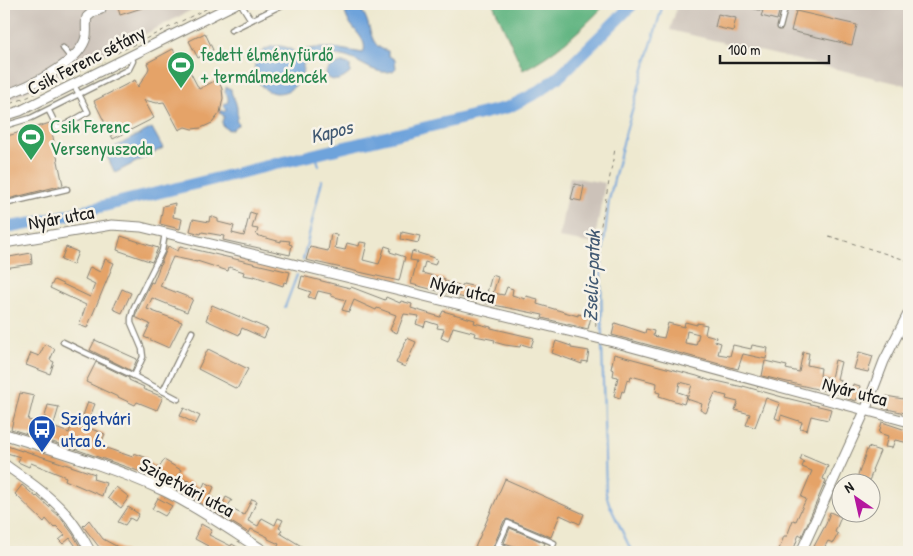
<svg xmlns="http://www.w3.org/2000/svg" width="913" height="556" viewBox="0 0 913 556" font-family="'Patrick Hand',sans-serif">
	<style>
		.industrial { fill: #ccc2b9 }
		.forest { fill: #64b683; stroke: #406950 }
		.water { fill: #6ea3db; stroke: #45607c }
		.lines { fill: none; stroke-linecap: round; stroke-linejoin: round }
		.stream { stroke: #6ea3db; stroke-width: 2 }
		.river { stroke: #6ea3db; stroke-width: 12 }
		.building { fill: #e5a368; fill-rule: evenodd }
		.service-casing { stroke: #858276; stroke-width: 7 }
		.minor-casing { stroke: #858276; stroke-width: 11 }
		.tertiary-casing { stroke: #858276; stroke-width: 12 }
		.path { stroke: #858276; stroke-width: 1; stroke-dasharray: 4 4; stroke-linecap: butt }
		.service { stroke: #fff; stroke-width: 4.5 }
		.minor { stroke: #fff; stroke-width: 9 }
		.tertiary { stroke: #fff; stroke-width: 10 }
		.rail-casing { stroke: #1c1c1c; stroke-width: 4 }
		.rail { stroke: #f7f3e8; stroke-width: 2; stroke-dasharray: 5.5; stroke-linecap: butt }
		.labels { text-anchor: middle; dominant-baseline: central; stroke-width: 5; stroke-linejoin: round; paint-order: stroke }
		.leisure-label { font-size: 19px; fill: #27864d; stroke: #f7f3e8; text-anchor: start }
		.street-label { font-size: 19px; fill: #1c1c1c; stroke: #f7f3e8 }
		.transit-label { font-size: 19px; fill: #164399; stroke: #f7f3e8; text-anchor: start }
		.water-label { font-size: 20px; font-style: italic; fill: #415972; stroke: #f7f3e8 }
	</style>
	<rect width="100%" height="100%" fill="#f7f3e8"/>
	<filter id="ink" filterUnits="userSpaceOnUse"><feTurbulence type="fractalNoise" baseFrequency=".02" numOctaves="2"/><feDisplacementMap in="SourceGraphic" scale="10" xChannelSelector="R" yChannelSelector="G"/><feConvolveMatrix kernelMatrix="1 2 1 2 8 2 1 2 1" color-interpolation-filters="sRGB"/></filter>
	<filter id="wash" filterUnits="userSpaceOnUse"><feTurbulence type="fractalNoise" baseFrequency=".0096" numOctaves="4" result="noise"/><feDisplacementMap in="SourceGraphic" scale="20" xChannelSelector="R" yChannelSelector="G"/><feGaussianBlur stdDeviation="1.12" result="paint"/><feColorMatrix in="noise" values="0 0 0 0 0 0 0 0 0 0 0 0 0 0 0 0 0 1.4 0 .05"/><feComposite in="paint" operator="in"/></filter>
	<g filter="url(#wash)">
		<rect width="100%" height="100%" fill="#eee9d0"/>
		<g class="industrial">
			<path d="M 4,4 L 203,4 L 132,41 L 4,103 Z"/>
			<path d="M 678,4 L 909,4 L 909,86 L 670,30 Z"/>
			<path d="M 570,177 L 605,183 L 594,244 L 559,238 Z"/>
		</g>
		<path class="forest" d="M 493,4 L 606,4 C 582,29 555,54 523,70 Z"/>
		<g class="water">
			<path d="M 353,4 C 376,15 363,46 388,51 L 388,55 L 395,60 L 396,68 L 393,71 C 376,76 364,63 349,58 C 333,52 316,57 303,64 C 305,94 265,105 256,76 C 248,50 279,36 297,54 L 308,49 L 316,48 L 334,48 L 363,53 C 372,36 336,22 348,5 Z"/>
			<path d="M 341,63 L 346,63 L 350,65 L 350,73 C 342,80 336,83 327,77 L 326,72 L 330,67 Z"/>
			<path d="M 226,87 L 231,89 C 231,96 235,98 236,104 C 238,108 236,112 238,116 L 236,118 L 238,124 L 233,129 L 229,130 L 223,126 L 222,122 L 224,116 L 220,113 L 221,110 L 224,112 L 226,110 L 224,107 L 224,104 L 228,102 L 228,97 L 225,92 Z"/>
			<path d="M 152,128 L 163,148 L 115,173 L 105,152 Z"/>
		</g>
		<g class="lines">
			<g class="stream">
				<path d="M 316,155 L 319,166"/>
				<path d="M 303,260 L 322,180"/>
				<path d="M 285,307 L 297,275"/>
				<path d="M 602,335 L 601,270 L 609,200 L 626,131 L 663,4"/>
				<path d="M 602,343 L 606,494 L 610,506 L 632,552"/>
			</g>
			<path class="river" d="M 4,228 L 34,223 L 509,107 L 538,92 L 561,75 L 633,4"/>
		</g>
		<g id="blocks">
			<g class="building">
				<path d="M 117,4 L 151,4 L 151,5 L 120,15 Z"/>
				<path d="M 743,4 L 781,5 L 777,20 L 761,16 L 763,11 L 743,6 Z"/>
				<path d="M 796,11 L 857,25 L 852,45 L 791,31 Z"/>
				<path d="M 718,14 L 736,18 L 733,31 L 715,27 Z"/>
				<path d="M 205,33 L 213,50 L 198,58 L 189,41 Z"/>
				<path d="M 173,49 L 184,70 L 188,68 L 199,89 L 218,79 L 222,89 L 223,98 L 220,113 L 212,123 L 201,128 L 192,129 L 185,127 L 179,130 L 164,102 L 157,103 L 144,100 L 154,118 L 113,139 L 94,101 L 135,80 L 138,87 L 147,73 L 149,68 L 147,63 Z"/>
				<path d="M 50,123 L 63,185 L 4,200 L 4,137 Z"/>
				<path d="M 575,184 L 584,186 L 581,201 L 571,199 Z"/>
				<path d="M 175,203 L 173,217 L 182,219 L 180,229 L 160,224 L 163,206 Z"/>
				<path d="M 250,212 L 256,214 L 252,228 L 258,229 L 256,235 L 281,242 L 281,240 L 290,241 L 289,244 L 292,245 L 290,255 L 223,240 L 224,236 L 202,232 L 201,234 L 190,231 L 193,219 L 209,222 L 210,216 L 218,219 L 218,222 L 234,226 L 232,233 L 244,236 Z"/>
				<path d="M 402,232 L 420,236 L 418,243 L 401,239 Z"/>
				<path d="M 331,234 L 337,235 L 335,248 L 345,250 L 347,243 L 359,246 L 360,242 L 367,243 L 363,260 L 379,264 L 385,246 L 391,248 L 390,252 L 405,257 L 399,281 L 306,260 L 310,247 L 328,251 Z"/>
				<path d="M 121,236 L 158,248 L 152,262 L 117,250 Z"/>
				<path d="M 168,246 L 178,251 L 180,246 L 290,272 L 287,283 L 284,282 L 283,286 L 254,276 L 254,277 L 243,275 L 244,272 L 229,267 L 228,271 L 197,261 L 197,262 L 173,257 L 160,286 L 193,299 L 187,312 L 152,298 L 147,309 L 182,322 L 169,348 L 144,337 L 150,324 L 135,317 L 139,307 L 151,282 L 153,283 Z"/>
				<path d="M 66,247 L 78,252 L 73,265 L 61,260 Z"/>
				<path d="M 412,251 L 437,259 L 435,265 L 425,262 L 422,273 L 445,279 L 444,281 L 462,286 L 463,284 L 476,287 L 472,300 L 411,284 L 417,261 L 410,260 Z"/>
				<path d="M 31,253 L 32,264 L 4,268 L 4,258 Z"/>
				<path d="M 105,259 L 114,263 L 87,328 L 79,325 L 86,305 L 50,288 L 54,280 L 90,297 L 95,284 L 85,279 L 90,267 L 100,272 Z"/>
				<path d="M 492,275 L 498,277 L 493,293 L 504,295 L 507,287 L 513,289 L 512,295 L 525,299 L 526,296 L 538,299 L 537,304 L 578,316 L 578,314 L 591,317 L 588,329 L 542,318 L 543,315 L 484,303 Z"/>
				<path d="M 302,276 L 350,288 L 351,287 L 385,300 L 386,297 L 400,303 L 401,301 L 412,304 L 411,308 L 440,317 L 443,311 L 475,320 L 474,323 L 491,327 L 491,328 L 534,338 L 531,347 L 521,344 L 520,347 L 505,345 L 494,342 L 495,340 L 475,336 L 476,333 L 453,327 L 448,341 L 441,338 L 444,329 L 437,328 L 438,325 L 426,321 L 424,327 L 416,324 L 419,316 L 404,314 L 397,333 L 390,330 L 396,315 L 377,308 L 376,310 L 354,300 L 349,312 L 342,310 L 346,300 L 331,296 L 331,294 L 318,291 L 315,299 L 308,297 L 311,292 L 299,288 Z"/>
				<path d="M 122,289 L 131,293 L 122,313 L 113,309 Z"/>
				<path d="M 212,305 L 268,329 L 264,338 L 242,328 L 239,335 L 206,320 Z"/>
				<path d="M 685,322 L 697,325 L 697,323 L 707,325 L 705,334 L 716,337 L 715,341 L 721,343 L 718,354 L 730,356 L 733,345 L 751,349 L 752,345 L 768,348 L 766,359 L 743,354 L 738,369 L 612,335 L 615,323 L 645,333 L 646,329 L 654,331 L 653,336 L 664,338 L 668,323 L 684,327 ZM 687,331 L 699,334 L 696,345 L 685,343 Z"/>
				<path d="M 407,338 L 416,342 L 405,367 L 396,363 Z"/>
				<path d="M 95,340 L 137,359 L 132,371 L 90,350 Z"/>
				<path d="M 556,341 L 571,346 L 571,348 L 589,351 L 587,362 L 582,361 L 582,364 L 552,353 Z"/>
				<path d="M 45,344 L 55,349 L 50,360 L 54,362 L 50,374 L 26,365 L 31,353 L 39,356 Z"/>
				<path d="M 208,349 L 248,369 L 237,389 L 198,369 Z"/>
				<path d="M 803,352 L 809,353 L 807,365 L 821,368 L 820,376 L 831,378 L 835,360 L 841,362 L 837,379 L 841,380 L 839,388 L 851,392 L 853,384 L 860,386 L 858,394 L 860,395 L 859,399 L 857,398 L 856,401 L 846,398 L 846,396 L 762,376 L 765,361 L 787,366 L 786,369 L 799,372 Z"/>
				<path d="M 859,352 L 873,356 L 868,372 L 854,369 Z"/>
				<path d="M 614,354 L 697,376 L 711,381 L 712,380 L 743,387 L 743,386 L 782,397 L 831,409 L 828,420 L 811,416 L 807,430 L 800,428 L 802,422 L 781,415 L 780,420 L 775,418 L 780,403 L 766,398 L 755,427 L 746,425 L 750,414 L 735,410 L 738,402 L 726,399 L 727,396 L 715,393 L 706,413 L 700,410 L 702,404 L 687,399 L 692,385 L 680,382 L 678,392 L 687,395 L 684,404 L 659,396 L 660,393 L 656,392 L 657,383 L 631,376 L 630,381 L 627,380 L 624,392 L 622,391 L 620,398 L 614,396 L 618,377 L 613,376 L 614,370 L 611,369 Z"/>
				<path d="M 96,362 L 129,378 L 129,380 L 144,387 L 143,389 L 163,397 L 157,410 L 137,402 L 135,405 L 86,382 Z"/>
				<path d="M 20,393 L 34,396 L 28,420 L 43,424 L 48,405 L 59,407 L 53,427 L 69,433 L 72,424 L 79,426 L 88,402 L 95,404 L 86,427 L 105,434 L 100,446 L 133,457 L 134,453 L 147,458 L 145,461 L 159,468 L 164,460 L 181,470 L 178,476 L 187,481 L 188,480 L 202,489 L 205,482 L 214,487 L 210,496 L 223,504 L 226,497 L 232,500 L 227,507 L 244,515 L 252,499 L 257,501 L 248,521 L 258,526 L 262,518 L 275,525 L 278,518 L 283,520 L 279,528 L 282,530 L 280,533 L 303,547 L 300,552 L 281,552 L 276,550 L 279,544 L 268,539 L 268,537 L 251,529 L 249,533 L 194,499 L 141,470 L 141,472 L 78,450 L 11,429 Z"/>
				<path d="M 886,396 L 909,400 L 909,414 L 883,408 Z"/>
				<path d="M 184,408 L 200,416 L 196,424 L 180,416 Z"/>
				<path d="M 882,422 L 909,431 L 909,443 L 895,440 L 892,448 L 885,447 L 888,436 L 879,433 Z"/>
				<path d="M 4,445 L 22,451 L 22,450 L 95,474 L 93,479 L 106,483 L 102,496 L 65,480 L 66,477 L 31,463 L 29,467 L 18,462 L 20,457 L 4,452 Z"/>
				<path d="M 868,447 L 880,451 L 872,470 L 873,470 L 868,484 L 855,484 Z"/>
				<path d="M 802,455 L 828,466 L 823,479 L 826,480 L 802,536 L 799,534 L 793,552 L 778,552 L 784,536 L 787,536 L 793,520 L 796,521 L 806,499 L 801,497 L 812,471 L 802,467 L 804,462 L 800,460 Z"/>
				<path d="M 505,479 L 584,514 L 580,524 L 560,515 L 551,537 L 507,519 L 504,521 L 491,552 L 473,552 Z"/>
				<path d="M 22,485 L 36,497 L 37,496 L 60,517 L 73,534 L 83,552 L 80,552 L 70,538 L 63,544 L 59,540 L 65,535 L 56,526 L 54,528 L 46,519 L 44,522 L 15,494 Z"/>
				<path d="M 116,487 L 129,497 L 121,508 L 108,498 Z"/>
				<path d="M 158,498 L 172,506 L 165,516 L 152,509 Z"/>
				<path d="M 128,507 L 139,514 L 135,521 L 130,518 L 125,525 L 118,522 Z"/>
				<path d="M 830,512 L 841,517 L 835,532 L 838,534 L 833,543 L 828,541 L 822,552 L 811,552 L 826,524 Z"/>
				<path d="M 89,520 L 103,539 L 127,552 L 109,552 L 99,547 L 83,526 Z"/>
				<path d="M 201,524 L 212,530 L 209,535 L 231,546 L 232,544 L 246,552 L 205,552 L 208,546 L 195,539 L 197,535 L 196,534 Z"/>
				<path d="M 510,528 L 545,543 L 541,552 L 522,552 L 520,548 L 504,543 Z"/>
			</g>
		</g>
	</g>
	<g filter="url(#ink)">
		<use href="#blocks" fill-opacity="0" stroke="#858276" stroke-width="1"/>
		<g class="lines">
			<g class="service-casing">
				<g id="service">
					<path d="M 241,4 L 251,20"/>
					<path d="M 780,27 L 786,4"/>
					<path d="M 231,30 L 284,4"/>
					<path d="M 63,48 L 71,58"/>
					<path d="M 73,84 L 79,94 L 129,69 L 133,61 L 131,56"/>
					<path d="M 4,126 L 31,118 L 79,94 L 88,112 L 58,129 L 49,111"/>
					<path d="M 4,204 L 67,189"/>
					<path d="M 63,342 L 134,376 L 143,357 L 142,349 L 131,323 L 131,318 L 134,307 L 162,251 L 165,233"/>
					<path d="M 134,376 L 178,399"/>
					<path d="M 163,391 L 192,332"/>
					<path d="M 498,545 L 518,552"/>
					<path d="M 495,552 L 508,523 L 554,543 L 550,552"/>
				</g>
			</g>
			<g class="minor-casing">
				<g id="minor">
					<path d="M 4,95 C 28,87 76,65 85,40 C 88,32 85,24 87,17 L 93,12 L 101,9"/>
					<path d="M 4,116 L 20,111 L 235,4"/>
					<path d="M 4,243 L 112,225 L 141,227 L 613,342 L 909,422"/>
					<path d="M 4,464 C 25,479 47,493 65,513 C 75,524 82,536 89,549 L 89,552"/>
					<path d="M 801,552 L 865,411 L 884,361 L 909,312"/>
				</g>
			</g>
			<g class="tertiary-casing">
				<path id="tertiary" d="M 4,434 C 58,451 113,467 165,491 C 200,508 232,531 265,552"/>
			</g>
			<g class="path">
				<path d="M 211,6 L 216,4"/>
				<path d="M 117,53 L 208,8"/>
				<path d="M 4,106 L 28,97 L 105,59"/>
				<path d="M 829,236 L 909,261"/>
				<path d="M 591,244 L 594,270"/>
				<path d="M 594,273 L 598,241 L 615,149"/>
				<path d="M 594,274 L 596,330"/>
			</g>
			<use href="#service" class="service"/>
			<use href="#minor" class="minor"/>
			<use href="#tertiary" class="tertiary"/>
			<g class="rail-casing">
				<path id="rail" d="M 4,7 L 13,4"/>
			</g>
			<use href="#rail" class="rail"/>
		</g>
	</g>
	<defs>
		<g id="stadium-pin" transform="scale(1.4375)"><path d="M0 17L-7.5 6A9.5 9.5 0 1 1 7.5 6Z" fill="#2e9e5b" stroke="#f7f3e8"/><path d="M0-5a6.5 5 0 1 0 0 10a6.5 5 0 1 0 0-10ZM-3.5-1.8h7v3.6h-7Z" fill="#fff"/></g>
		<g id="bus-pin" transform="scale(1.4375)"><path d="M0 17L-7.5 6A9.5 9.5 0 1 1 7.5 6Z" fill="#1a4fb4" stroke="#f7f3e8"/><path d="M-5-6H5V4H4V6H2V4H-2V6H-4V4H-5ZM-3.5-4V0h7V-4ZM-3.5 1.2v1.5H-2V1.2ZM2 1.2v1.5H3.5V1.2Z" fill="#fff"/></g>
	</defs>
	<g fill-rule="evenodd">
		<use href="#stadium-pin" x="181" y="65"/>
		<use href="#stadium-pin" x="31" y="137"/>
		<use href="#bus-pin" x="42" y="429"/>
	</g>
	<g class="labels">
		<g class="leisure-label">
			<text x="200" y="54">fedett élményfürdő<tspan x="200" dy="22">+ termálmedencék</tspan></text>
			<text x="50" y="126">Csik Ferenc<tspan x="50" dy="22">Versenyuszoda</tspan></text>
		</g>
		<g class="street-label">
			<text transform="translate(86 60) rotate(-27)">Csik Ferenc sétány</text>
			<text transform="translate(61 217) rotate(-10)">Nyár utca</text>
			<text transform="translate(463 289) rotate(14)">Nyár utca</text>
			<text transform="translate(855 391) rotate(15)">Nyár utca</text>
			<text transform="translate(187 487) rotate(28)">Szigetvári utca</text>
		</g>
		<g class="transit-label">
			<text x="61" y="418">Szigetvári<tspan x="61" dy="22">utca 6.</tspan></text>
		</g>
		<g class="water-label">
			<text transform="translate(331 131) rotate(-14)">Kapos</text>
			<text transform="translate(591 276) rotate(-88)">Zselic-patak</text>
		</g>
	</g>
	<rect width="913" height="556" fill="none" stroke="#f7f3e8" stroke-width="20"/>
	<g transform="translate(856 498) rotate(326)"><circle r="24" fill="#f7f3e8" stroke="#9f9d96"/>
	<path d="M0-4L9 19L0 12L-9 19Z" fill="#b5179e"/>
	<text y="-8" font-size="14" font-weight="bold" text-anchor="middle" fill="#1c1c1c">N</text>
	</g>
	<path d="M720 55v8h109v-8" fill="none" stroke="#1c1c1c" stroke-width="2.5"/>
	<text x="728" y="55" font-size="15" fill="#1c1c1c" stroke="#f7f3e8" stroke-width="4" paint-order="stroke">100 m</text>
</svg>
